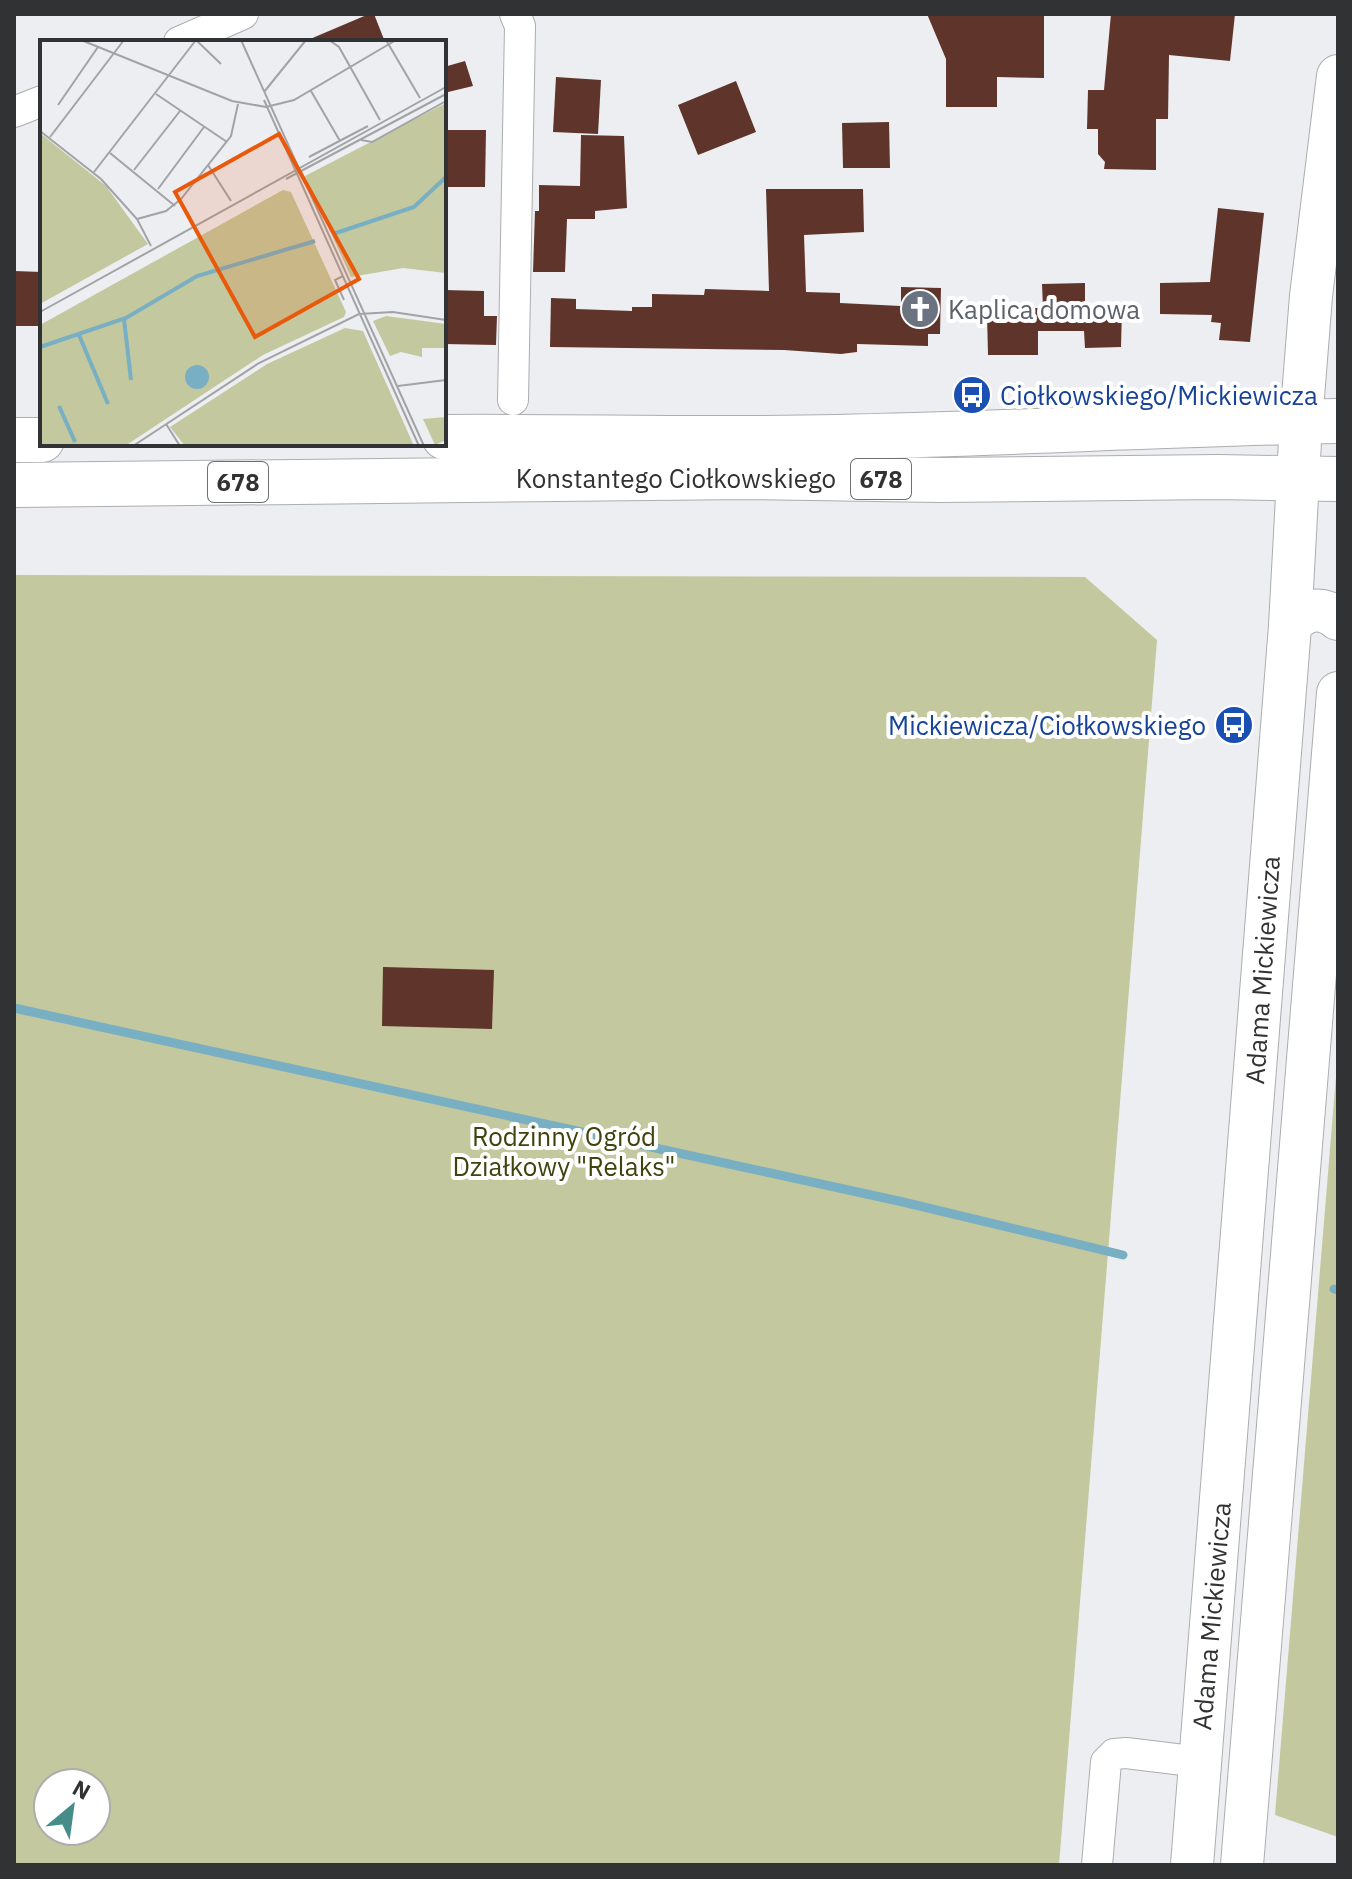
<svg xmlns="http://www.w3.org/2000/svg" width="1352" height="1879" viewBox="0 0 1352 1879" font-family="'IBM Plex Sans',sans-serif">
	<style>
		.green { fill: #c3c89e; fill-rule: evenodd }
		.lines { fill: none; stroke-linecap: round; stroke-linejoin: round }
		.stream { stroke: #79afc2; stroke-width: 9 }
		.building { fill: #5e342b }
		.street-casing { stroke: #acadb1; stroke-width: 32 }
		.secondary-casing { stroke: #acadb1; stroke-width: 44 }
		.primary-casing { stroke: #acadb1; stroke-width: 46 }
		.street { stroke: #fff; stroke-width: 30 }
		.secondary { stroke: #fff; stroke-width: 42 }
		.primary { stroke: #fff; stroke-width: 44 }
		.labels { text-anchor: middle; dominant-baseline: central; stroke-width: 8; stroke-linejoin: round; paint-order: stroke }
		.shield { fill: #fff; stroke: #6f7070; stroke-width: 2 }
		.shield-label { font-size: 24px; font-weight: bold; fill: #313233 }
		.worship-label { font-size: 26px; fill: #5b616d; stroke: #fff; text-anchor: start }
		.transit-label { font-size: 26px; fill: #164399; stroke: #fff; text-anchor: start }
		.street-label { font-size: 26px; fill: #313233; stroke: #fff }
		.park-label { font-size: 26px; fill: #40430c; stroke: #fff }
		.inset-river { fill: none; stroke: #79afc2; stroke-width: 4 }
		.inset-road { fill: none; stroke: #a2a3a6; stroke-width: 2 }
		.view { fill: #e8590c; fill-opacity: 0.15; stroke: #e8590c; stroke-width: 4 }
		.inset-edge { fill: none; stroke: #313233; stroke-width: 4 }
	</style>
	<rect width="100%" height="100%" fill="#edeef2"/>
	<g class="green">
		<path d="M 14,575 L 1085,577 L 1157,640 L 1059,1865 L 14,1865 ZM 48,1783 L 96,1783 L 96,1831 L 48,1831 Z"/>
		<path d="M 1338,1052 L 1338,1837 L 1275,1815 Z"/>
	</g>
	<g class="lines">
		<g class="stream">
			<path d="M 14,1008 L 903,1202 L 1123,1255"/>
			<path d="M 1334,1289 L 1338,1290"/>
		</g>
	</g>
	<g class="building">
		<path d="M 369,14 L 374,14 L 385,42 L 303,42 Z"/>
		<path d="M 927,14 L 1044,14 L 1044,78 L 997,77 L 997,107 L 946,107 L 946,59 Z"/>
		<path d="M 1111,14 L 1235,14 L 1230,61 L 1169,55 L 1168,119 L 1156,119 L 1156,170 L 1104,169 L 1105,162 L 1098,154 L 1098,129 L 1087,129 L 1088,90 L 1104,90 Z"/>
		<path d="M 465,61 L 473,86 L 444,93 L 444,67 Z"/>
		<path d="M 556,77 L 601,80 L 598,134 L 553,132 Z"/>
		<path d="M 736,81 L 756,132 L 698,155 L 678,105 Z"/>
		<path d="M 889,122 L 890,168 L 843,168 L 842,123 Z"/>
		<path d="M 444,130 L 486,130 L 485,187 L 444,187 Z"/>
		<path d="M 581,135 L 624,136 L 627,208 L 595,211 L 595,219 L 567,219 L 565,272 L 533,272 L 535,211 L 539,211 L 539,185 L 580,186 Z"/>
		<path d="M 766,189 L 863,189 L 864,232 L 804,235 L 806,292 L 840,293 L 840,303 L 901,306 L 901,287 L 941,288 L 940,334 L 928,334 L 928,346 L 857,344 L 857,352 L 841,354 L 784,350 L 550,347 L 551,298 L 576,299 L 576,309 L 632,311 L 632,307 L 652,307 L 652,294 L 704,295 L 705,289 L 769,291 Z"/>
		<path d="M 1218,208 L 1264,213 L 1250,342 L 1219,340 L 1221,323 L 1211,322 L 1212,315 L 1160,314 L 1160,283 L 1210,282 Z"/>
		<path d="M 14,271 L 42,272 L 42,326 L 14,326 Z"/>
		<path d="M 1085,283 L 1085,308 L 1122,308 L 1121,347 L 1085,348 L 1084,331 L 1038,331 L 1038,355 L 988,355 L 987,314 L 1028,315 L 1028,308 L 1043,308 L 1042,284 Z"/>
		<path d="M 444,290 L 484,291 L 484,316 L 497,316 L 496,345 L 444,344 Z"/>
		<path d="M 383,967 L 494,970 L 492,1029 L 382,1026 Z"/>
	</g>
	<g class="lines">
		<g class="street-casing">
			<g id="street">
				<path d="M 179,42 L 243,14"/>
				<path d="M 14,112 L 42,101"/>
				<path d="M 513,400 L 520,26 L 515,14"/>
				<path d="M 1097,1865 L 1106,1762 L 1114,1754 L 1126,1753 L 1200,1762"/>
			</g>
		</g>
		<g class="secondary-casing">
			<g id="secondary">
				<path d="M 1290,626 C 1303,609 1321,605 1338,619"/>
				<path d="M 1192,1865 L 1290,626 L 1301,422 L 1311,296 L 1338,76"/>
				<path d="M 1242,1865 L 1338,693"/>
			</g>
		</g>
		<g class="primary-casing">
			<g id="primary">
				<path d="M 444,437 C 575,436 706,440 837,437 C 1004,434 1171,424 1338,421"/>
				<path d="M 14,440 L 42,440"/>
				<path d="M 14,485 L 746,477 L 940,480 L 1217,477 L 1338,479"/>
			</g>
		</g>
		<use href="#street" class="street"/>
		<use href="#secondary" class="secondary"/>
		<use href="#primary" class="primary"/>
	</g>
	<defs>
		<g id="church-disc" transform="scale(2)"><circle r="9.5" fill="#6b7280" stroke="#fff"/><path d="M-1.2-6h2.4v3.5h3.3v2.4h-3.3V6h-2.4V-.1h-3.3v-2.4h3.3Z" fill="#fff"/></g>
		<g id="bus-disc" transform="scale(2)"><circle r="9.5" fill="#1a4fb4" stroke="#fff"/><path d="M-5-6H5V4H4V6H2V4H-2V6H-4V4H-5ZM-3.5-4V0h7V-4ZM-3.5 1.2v1.5H-2V1.2ZM2 1.2v1.5H3.5V1.2Z" fill="#fff"/></g>
	</defs>
	<g fill-rule="evenodd">
		<use href="#church-disc" x="920" y="309"/>
		<use href="#bus-disc" x="972" y="395"/>
		<use href="#bus-disc" x="1234" y="725"/>
	</g>
	<g class="labels">
		<g class="shield">
			<rect x="851" y="459" width="60" height="40" rx="6"/>
			<rect x="208" y="462" width="60" height="40" rx="6"/>
		</g>
		<g class="shield-label">
			<text x="881" y="479">678</text>
			<text x="238" y="482">678</text>
		</g>
		<g class="worship-label">
			<text x="948" y="309">Kaplica domowa</text>
		</g>
		<g class="transit-label">
			<text x="1000" y="395">Ciołkowskiego/Mickiewicza</text>
			<text x="1206" y="725" text-anchor="end">Mickiewicza/Ciołkowskiego</text>
		</g>
		<g class="street-label">
			<text x="676" y="478">Konstantego Ciołkowskiego</text>
			<text transform="translate(1262 970) rotate(-86)">Adama Mickiewicza</text>
			<text transform="translate(1211 1616) rotate(-85)">Adama Mickiewicza</text>
		</g>
		<g class="park-label">
			<text x="564" y="1136">Rodzinny Ogród<tspan x="564" dy="30">Działkowy "Relaks"</tspan></text>
		</g>
	</g>
	<g transform="translate(40 40)">
		<rect width="406" height="406" fill="#edeef2"/>
		<path d="M 406,63 L 406,233 L 363,228 L 311,237 L 265,136 ZM 0,93 L 66,146 L 108,204 L 0,264 ZM 243,150 L 251,152 L 306,272 L 304,277 L 223,315 L 85,406 L 0,406 L 0,285 ZM 346,276 L 406,284 L 406,308 L 382,308 L 382,317 L 361,312 L 350,316 L 333,281 ZM 305,288 L 323,291 L 374,406 L 145,406 L 130,387 L 227,324 ZM 406,377 L 406,400 L 395,405 L 383,379 Z" fill="#c3c89e"/>
		<path d="M145 337a12 12 0 1 1 24 0a12 12 0 1 1-24 0Z" fill="#79afc2"/>
		<path class="inset-river" d="M 293,194 L 374,167 L 406,137M 84,279 L 91,340M 39,295 L 68,364M 0,307 L 86,278 L 157,236 L 275,201M 19,366 L 35,402"/>
		<path class="inset-road" d="M 41,0 L 192,61 L 226,67 L 254,60 L 356,0M 156,0 L 181,24M 201,0 L 384,406M 289,0 L 299,7 L 340,80M 346,0 L 380,58M 271,51 L 300,101M 224,52 L 266,0M 116,54 L 187,102M 224,60 L 379,406M 18,65 L 58,7M 0,91 L 61,139 L 97,179 L 111,206M 10,97 L 84,0M 321,100 L 332,102 L 406,61M 70,113 L 135,166M 269,117 L 328,86M 168,125 L 191,161M 94,130 L 140,71M 54,132 L 156,0M 246,139 L 406,54M 118,149 L 164,87M 97,179 L 126,171 L 141,159 L 191,96 L 198,64M 303,236 L 295,240 L 304,260M 0,272 L 406,47M 358,346 L 406,340M 126,384 L 140,406M 93,406 L 219,323 L 319,274 L 353,272 L 406,280"/>
		<path class="view" d="M 239,94 L 319,239 L 215,297 L 135,152 Z"/>
		<rect width="406" height="406" class="inset-edge"/>
	</g>
	<rect width="1352" height="1879" fill="none" stroke="#313233" stroke-width="32"/>
	<g transform="translate(72 1807) rotate(29)"><circle r="38" fill="#ffffff" stroke="#adadad" stroke-width="2"/>
	<path d="M0-6L14 30L0 20L-14 30Z" fill="#468d8a"/>
	<text y="-12" font-size="22" font-weight="bold" text-anchor="middle" fill="#313233">N</text>
	</g>
</svg>
